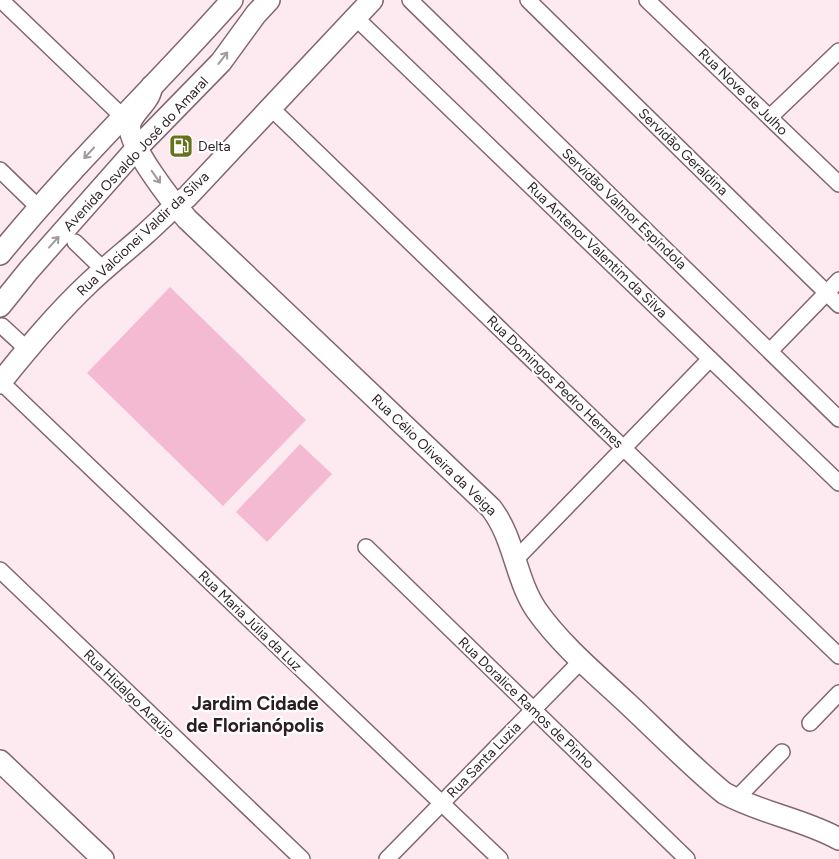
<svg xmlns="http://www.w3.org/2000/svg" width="839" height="859" viewBox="0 0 839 859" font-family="Figtree,sans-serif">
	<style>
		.green { fill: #f4bad2 }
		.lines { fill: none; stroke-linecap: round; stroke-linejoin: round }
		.street-casing { stroke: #826671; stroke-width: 18 }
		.secondary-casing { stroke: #826671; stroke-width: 24 }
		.street { stroke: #fff; stroke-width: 15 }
		.secondary { stroke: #fff; stroke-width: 21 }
		.oneway { stroke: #9f9a9c }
		.labels { text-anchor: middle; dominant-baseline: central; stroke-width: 4.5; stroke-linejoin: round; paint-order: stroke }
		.street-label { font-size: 14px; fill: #2a1e23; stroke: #fff }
		.poi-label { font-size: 14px; fill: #2a1e23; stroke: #fff; text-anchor: start }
		.district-label { font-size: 19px; font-weight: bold; fill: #2a1e23; stroke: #fff }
	</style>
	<rect width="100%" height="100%" fill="#fde9f0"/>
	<g class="green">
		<path d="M 170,287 L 306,420 L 223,506 L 87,373 Z"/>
		<path d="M 300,444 L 332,474 L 267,542 L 236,512 Z"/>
	</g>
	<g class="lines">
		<g class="street-casing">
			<g id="street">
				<path d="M 1,0 L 123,117"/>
				<path d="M 410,0 L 839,419"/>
				<path d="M 528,0 L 839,305"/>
				<path d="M 647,0 L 839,184"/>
				<path d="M 356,18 L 839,483"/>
				<path d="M 271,108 L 839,656"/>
				<path d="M 770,117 L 839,51"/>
				<path d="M 0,170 L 38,207"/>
				<path d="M 75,242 L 104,270"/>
				<path d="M 2,326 L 27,349"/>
				<path d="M 770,351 L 839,280"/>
				<path d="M 1,382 L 500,859"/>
				<path d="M 366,547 L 687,859"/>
				<path d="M 515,560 L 710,359"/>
				<path d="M 0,570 L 302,859"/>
				<path d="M 810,723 L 839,693"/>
				<path d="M 736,799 L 782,752"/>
				<path d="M 387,859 L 581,661"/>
			</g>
		</g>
		<g class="secondary-casing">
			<g id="secondary">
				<path d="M 152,86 C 151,90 150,94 148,97 C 143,106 133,114 130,123 C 125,143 174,204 187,219 L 491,508 C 515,539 515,579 537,611 C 562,646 596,674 627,703 C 659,733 690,765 724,793 C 760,813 803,819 839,839"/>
				<path d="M 0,254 C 72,165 156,86 232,0"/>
				<path d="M 0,306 L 29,270 L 136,149 L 221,62 L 256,14 L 269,0"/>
				<path d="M 0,383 C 28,348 56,314 89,283 C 107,266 126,251 144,235 C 159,222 171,208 187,197 L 372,0"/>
				<path d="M 0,761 L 103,859"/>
			</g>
		</g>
		<use href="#street" class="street"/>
		<use href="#secondary" class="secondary"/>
	</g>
	<defs><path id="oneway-shaft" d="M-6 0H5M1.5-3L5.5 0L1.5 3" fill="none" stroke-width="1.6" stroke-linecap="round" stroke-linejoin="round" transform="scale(1.25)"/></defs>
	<g class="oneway">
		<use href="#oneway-shaft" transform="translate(223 58) rotate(-52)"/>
		<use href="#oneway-shaft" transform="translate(89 153) rotate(133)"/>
		<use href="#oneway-shaft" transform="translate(156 177) rotate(55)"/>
		<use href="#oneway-shaft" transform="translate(54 242) rotate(-48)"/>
	</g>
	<defs>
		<g id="fuel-square" transform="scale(1.25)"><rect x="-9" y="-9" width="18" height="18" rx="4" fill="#66721c" stroke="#fff"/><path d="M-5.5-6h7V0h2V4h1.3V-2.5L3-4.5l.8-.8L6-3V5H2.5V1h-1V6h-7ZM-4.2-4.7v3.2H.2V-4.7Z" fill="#fff"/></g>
	</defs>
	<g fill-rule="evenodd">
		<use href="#fuel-square" x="181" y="146"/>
	</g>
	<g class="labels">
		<g class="street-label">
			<text transform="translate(743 92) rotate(44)">Rua Nove de Julho</text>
			<text transform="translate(683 152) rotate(44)">Servidão Geraldina</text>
			<text transform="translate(136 154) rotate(-47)">Avenida Osvaldo José do Amaral</text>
			<text transform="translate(624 209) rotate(44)">Servidão Valmor Espíndola</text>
			<text transform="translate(143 234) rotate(-43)">Rua Valcionei Valdir da Silva</text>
			<text transform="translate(597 250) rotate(44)">Rua Antenor Valentim da Silva</text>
			<text transform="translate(555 382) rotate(44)">Rua Domingos Pedro Hermes</text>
			<text transform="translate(434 455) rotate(44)">Rua Célio Oliveira da Veiga</text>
			<text transform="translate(250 621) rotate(44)">Rua Maria Júlia da Luz</text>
			<text transform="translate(129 694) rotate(44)">Rua Hidalgo Araújo</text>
			<text transform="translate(526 703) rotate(44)">Rua Doralice Ramos de Pinho</text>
			<text transform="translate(484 760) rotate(-46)">Rua Santa Luzia</text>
		</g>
		<g class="poi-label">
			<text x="198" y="146">Delta</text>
		</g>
		<g class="district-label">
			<text x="255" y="703">Jardim Cidade<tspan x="255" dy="22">de Florianópolis</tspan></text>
		</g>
	</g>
</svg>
